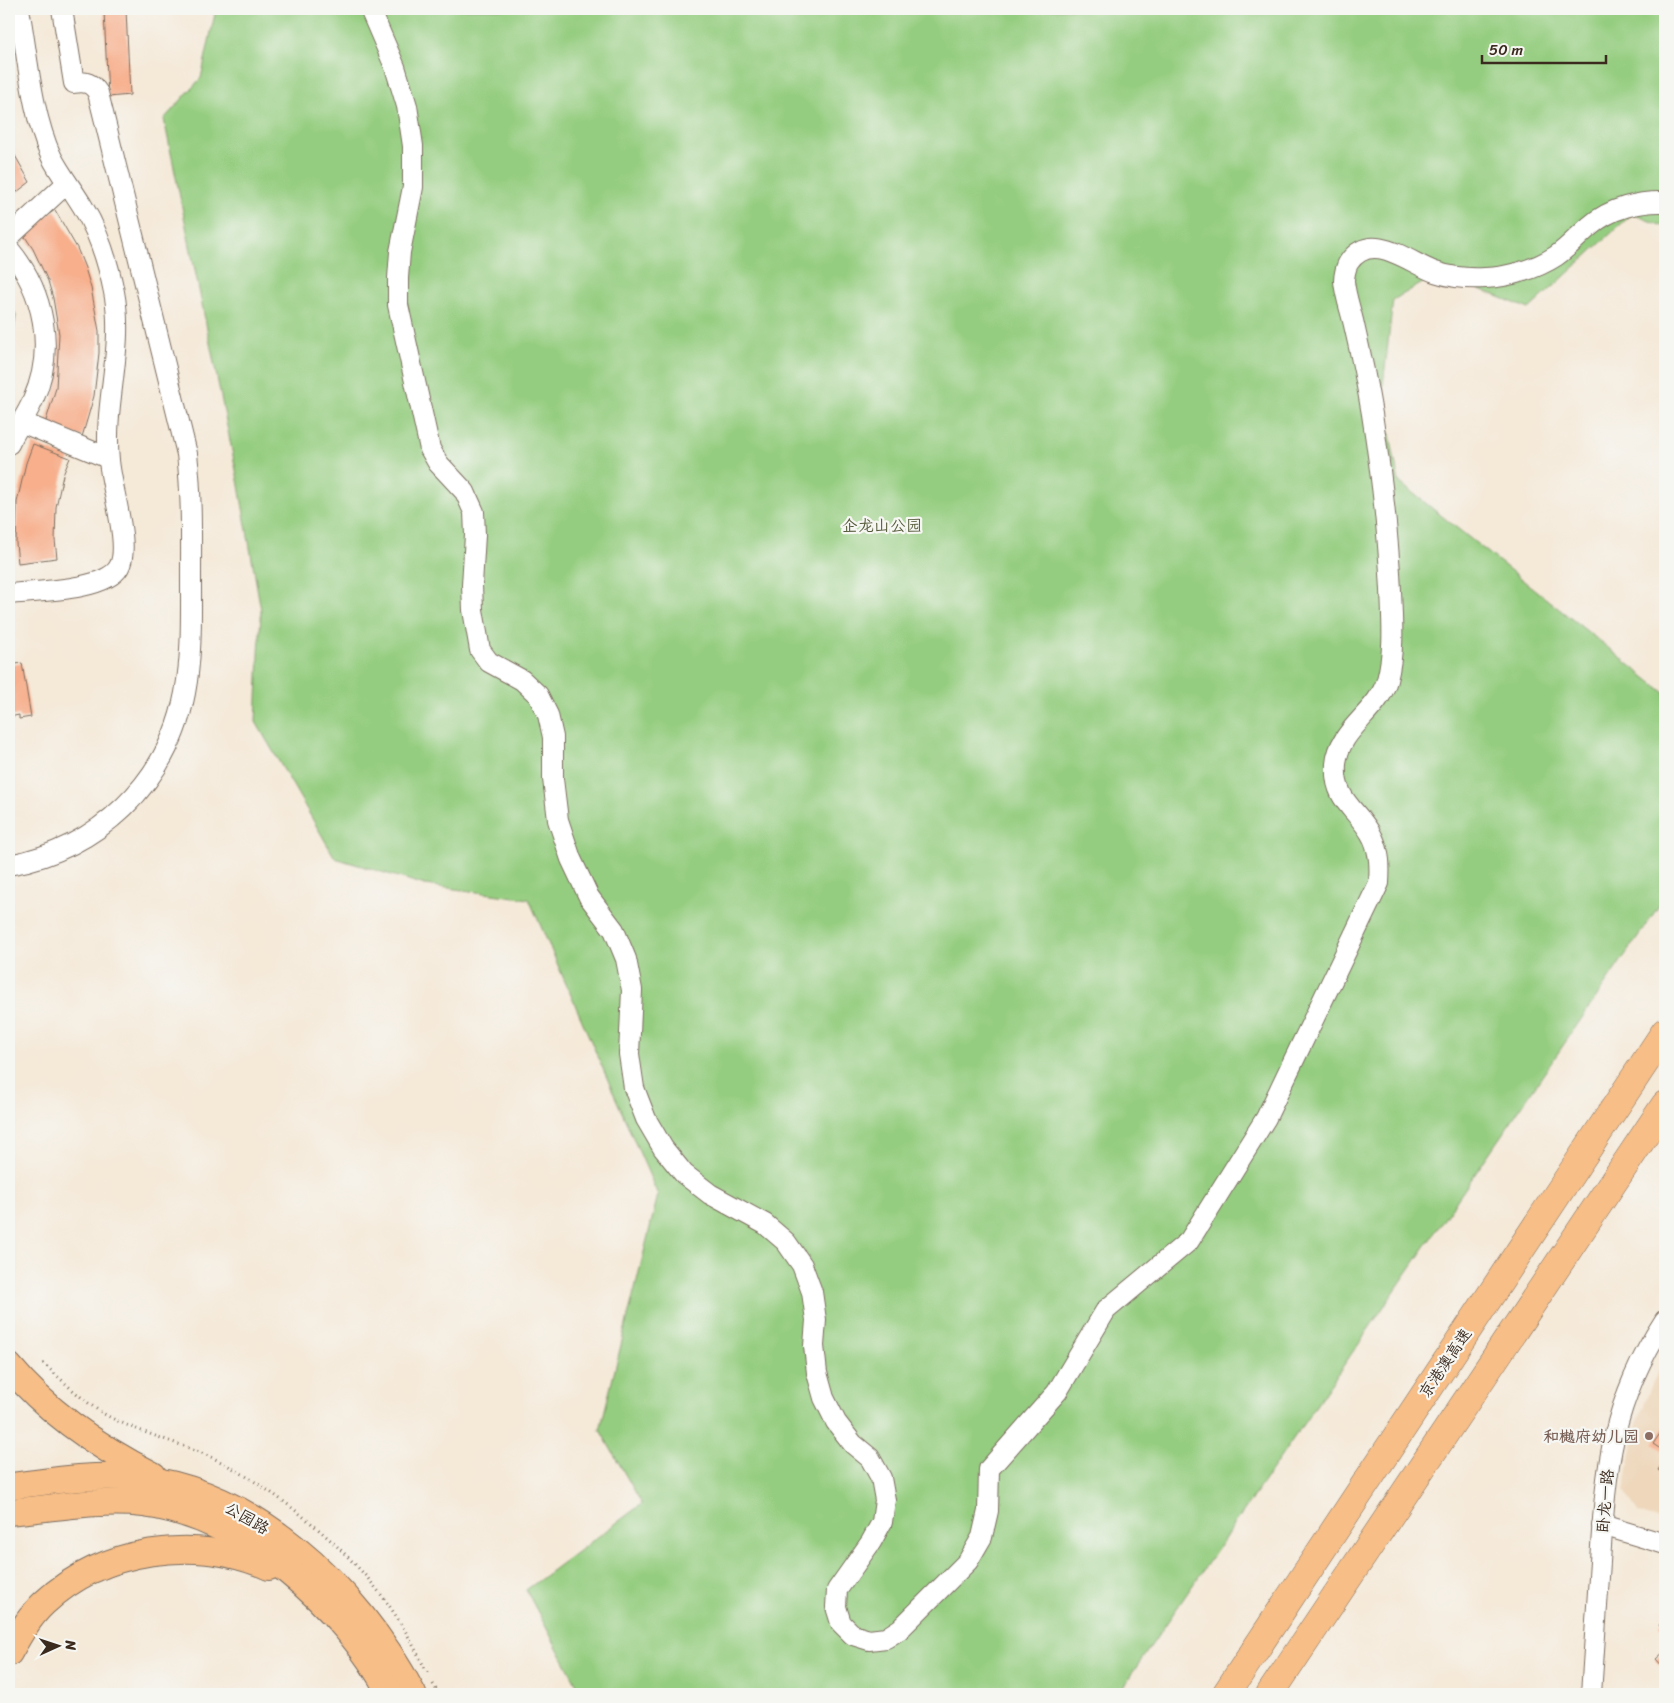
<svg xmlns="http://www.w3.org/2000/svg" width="1674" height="1703" viewBox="0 0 1674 1703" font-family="Sriracha,'LXGW WenKai TC',sans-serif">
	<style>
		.built { fill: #eed7bb }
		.green { fill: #95cd80; stroke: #687c4f }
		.building { fill: #f7af8c }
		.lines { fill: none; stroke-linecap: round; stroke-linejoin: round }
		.minor-casing { stroke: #7c6d5f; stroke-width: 22 }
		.major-casing { stroke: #7c6d5f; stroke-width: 28 }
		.highway-casing { stroke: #7c6d5f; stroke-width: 29 }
		.path { stroke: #7c6d5f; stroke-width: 3; stroke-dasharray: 1 4; stroke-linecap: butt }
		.minor { stroke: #fff; stroke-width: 20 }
		.major { stroke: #f7be87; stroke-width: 26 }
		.highway { stroke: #f7be87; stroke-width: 28 }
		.education-dot { fill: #8d6e63; stroke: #f6f6f2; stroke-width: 2 }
		.labels { text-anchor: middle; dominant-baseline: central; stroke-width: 4.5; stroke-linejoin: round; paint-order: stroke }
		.park-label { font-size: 16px; fill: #565b3b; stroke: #f6f6f2 }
		.street-label { font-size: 16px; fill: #3b2a1e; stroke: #f6f6f2 }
		.education-label { font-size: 16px; font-weight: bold; fill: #785e54; stroke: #f6f6f2; text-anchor: end }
	</style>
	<rect width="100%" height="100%" fill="#f6f6f2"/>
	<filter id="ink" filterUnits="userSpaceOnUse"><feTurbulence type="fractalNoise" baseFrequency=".02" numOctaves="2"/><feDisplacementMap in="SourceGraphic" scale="10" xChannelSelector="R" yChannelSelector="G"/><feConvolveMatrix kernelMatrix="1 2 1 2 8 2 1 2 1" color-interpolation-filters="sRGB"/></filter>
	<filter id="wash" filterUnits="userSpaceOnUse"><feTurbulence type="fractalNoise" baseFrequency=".0096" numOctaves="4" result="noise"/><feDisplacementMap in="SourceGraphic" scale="20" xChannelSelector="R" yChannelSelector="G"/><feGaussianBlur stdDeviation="1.12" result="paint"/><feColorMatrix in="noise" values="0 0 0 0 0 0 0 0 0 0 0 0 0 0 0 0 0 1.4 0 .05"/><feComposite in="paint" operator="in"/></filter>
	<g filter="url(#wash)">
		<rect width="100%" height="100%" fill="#f5e9d8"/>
		<path class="built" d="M 1665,1357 L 1665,1522 L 1639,1513 L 1624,1491 L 1636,1426 L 1652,1384 Z"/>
		<g class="green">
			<path d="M 216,9 L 1665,9 L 1665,227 L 1632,214 L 1529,309 L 1440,273 L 1393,300 L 1382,394 L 1399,482 L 1665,693 L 1665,897 L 1118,1694 L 582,1694 L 526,1590 L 642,1504 L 600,1430 L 658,1195 L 529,899 L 425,885 L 335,858 L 256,722 L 261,610 L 238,480 L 164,119 L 201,78 Z"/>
			<path d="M 9,300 L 16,316 L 9,354 Z"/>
		</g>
		<g id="blocks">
			<g class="building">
				<path d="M 126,10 L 130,95 L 108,97 L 104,11 Z"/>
				<path d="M 9,145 L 30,182 L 9,198 Z"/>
				<path d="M 55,210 L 77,248 L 85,268 L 91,288 L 99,331 L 99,353 L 94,396 L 82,437 L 45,424 L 56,388 L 59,334 L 53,298 L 48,281 L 33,249 L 22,232 Z"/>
				<path d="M 33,444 L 70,458 L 63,475 L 56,507 L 55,540 L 57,558 L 18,563 L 16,543 L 17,502 L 26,463 Z"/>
				<path d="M 22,663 L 31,717 L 19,719 L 19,715 L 9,717 L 9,670 L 11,669 L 10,665 Z"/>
				<path d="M 1665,1426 L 1665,1452 L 1653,1444 Z"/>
				<path d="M 1665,1459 L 1665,1475 L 1658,1470 Z"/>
				<path d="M 1665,1619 L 1665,1632 L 1659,1625 Z"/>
				<path d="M 1665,1651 L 1665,1669 L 1656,1659 Z"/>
			</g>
		</g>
	</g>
	<g filter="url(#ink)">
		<use href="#blocks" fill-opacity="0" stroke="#7c6d5f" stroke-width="1"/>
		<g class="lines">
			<g class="minor-casing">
				<g id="minor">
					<path d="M 370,9 L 395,67 L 407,106 L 413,146 L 413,187 L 400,252 L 398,278 L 398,305 L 430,449 L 438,463 L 465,492 L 474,512 L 475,535 L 472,585 L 473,610 L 480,650 L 489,662 L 522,680 L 538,695 L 548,715 L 553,737 L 553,779 L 558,820 L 571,859 L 589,897 L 614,930 L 626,959 L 632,990 L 629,1054 L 634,1088 L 646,1119 L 663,1148 L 684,1174 L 710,1194 L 765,1224 L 786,1242 L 802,1265 L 812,1292 L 816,1320 L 814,1346 L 817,1373 L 824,1398 L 836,1422 L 853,1444 L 870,1458 L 881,1478 L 885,1500 L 882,1522 L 871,1542 L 837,1590 L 836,1607 L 841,1623 L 853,1635 L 869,1640 L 886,1638 L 900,1629 L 968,1561 L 982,1537 L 988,1511 L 989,1469 L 1057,1392 L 1106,1310 L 1189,1241 L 1266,1118 L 1379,883 C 1380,867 1380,853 1373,838 C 1360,810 1333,803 1336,764 C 1339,728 1378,713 1387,680 C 1395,650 1392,620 1391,590 C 1388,531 1381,472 1372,414 C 1367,384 1361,355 1354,325 C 1351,311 1345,295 1344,281 C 1344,276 1346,266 1349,262 C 1372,229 1409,263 1435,272 C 1450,277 1468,279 1485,278 C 1509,277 1536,269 1556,256 C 1569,247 1578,236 1590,226 C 1610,208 1640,201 1665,202"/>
					<path d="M 9,237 L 67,183"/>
					<path d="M 9,249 C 44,291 56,349 33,400 C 27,415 16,429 9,444"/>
					<path d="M 21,422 L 108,458"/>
					<path d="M 9,594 C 34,591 106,591 119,567 C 131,546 111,488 109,460 C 103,404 125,348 114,292 C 108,262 99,233 83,207 C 73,190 60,174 51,156 C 31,111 28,57 19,9"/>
					<path d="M 9,865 C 98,849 168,783 185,693 C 192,656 191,617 191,580 C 191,537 192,496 187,454 L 98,93 C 92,83 86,81 74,83 L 62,9"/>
					<path d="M 1602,1525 L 1665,1544"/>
					<path d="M 1591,1694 C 1594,1650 1597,1606 1600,1562 C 1606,1466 1611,1403 1665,1320"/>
				</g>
			</g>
			<g class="major-casing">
				<g id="major">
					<path d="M 9,1366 C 48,1413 98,1447 153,1475"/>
					<path d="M 9,1486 C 46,1482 85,1475 122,1477 C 250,1483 357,1587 413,1694"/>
					<path d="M 9,1512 C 53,1508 100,1499 144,1504 C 243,1516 346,1608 390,1694"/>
					<path d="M 9,1653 C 19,1635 29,1617 44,1603 C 102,1548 196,1535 269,1567"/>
				</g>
			</g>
			<g class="highway-casing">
				<g id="highway">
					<path d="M 1226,1694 L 1665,1032"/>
					<path d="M 1270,1694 L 1665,1105"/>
				</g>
			</g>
			<g class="path">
				<path d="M 43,1363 C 63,1381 82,1400 104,1414 C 142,1435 185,1443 223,1463 C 287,1497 364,1561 401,1624 C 411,1640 419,1657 428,1674"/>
				<path d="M 433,1684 L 439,1694"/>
			</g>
			<use href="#minor" class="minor"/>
			<use href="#major" class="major"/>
			<use href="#highway" class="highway"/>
		</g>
	</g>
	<circle class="education-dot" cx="1649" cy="1436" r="5"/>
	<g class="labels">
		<g class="park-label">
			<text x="882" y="525">企龙山公园</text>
		</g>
		<g class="street-label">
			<text transform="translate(1445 1363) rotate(-56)">京港澳高速</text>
			<text transform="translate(1605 1501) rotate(-85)">卧龙一路</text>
			<text transform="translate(247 1518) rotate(30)">公园路</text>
		</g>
		<g class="education-label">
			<text x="1639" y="1436">和樾府幼儿园</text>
		</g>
	</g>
	<rect width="1674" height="1703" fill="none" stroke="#f6f6f2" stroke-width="30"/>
	<g transform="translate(58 1646) rotate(87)" stroke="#f6f6f2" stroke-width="4" paint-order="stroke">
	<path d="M0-4L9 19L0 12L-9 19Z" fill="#3b2a1e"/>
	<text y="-8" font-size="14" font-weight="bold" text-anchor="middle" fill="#3b2a1e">N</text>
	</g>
	<path d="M1482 55v8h124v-8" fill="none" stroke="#3b2a1e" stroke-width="2.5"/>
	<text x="1489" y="55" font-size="15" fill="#3b2a1e" stroke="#f6f6f2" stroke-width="4" paint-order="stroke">50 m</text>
</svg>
